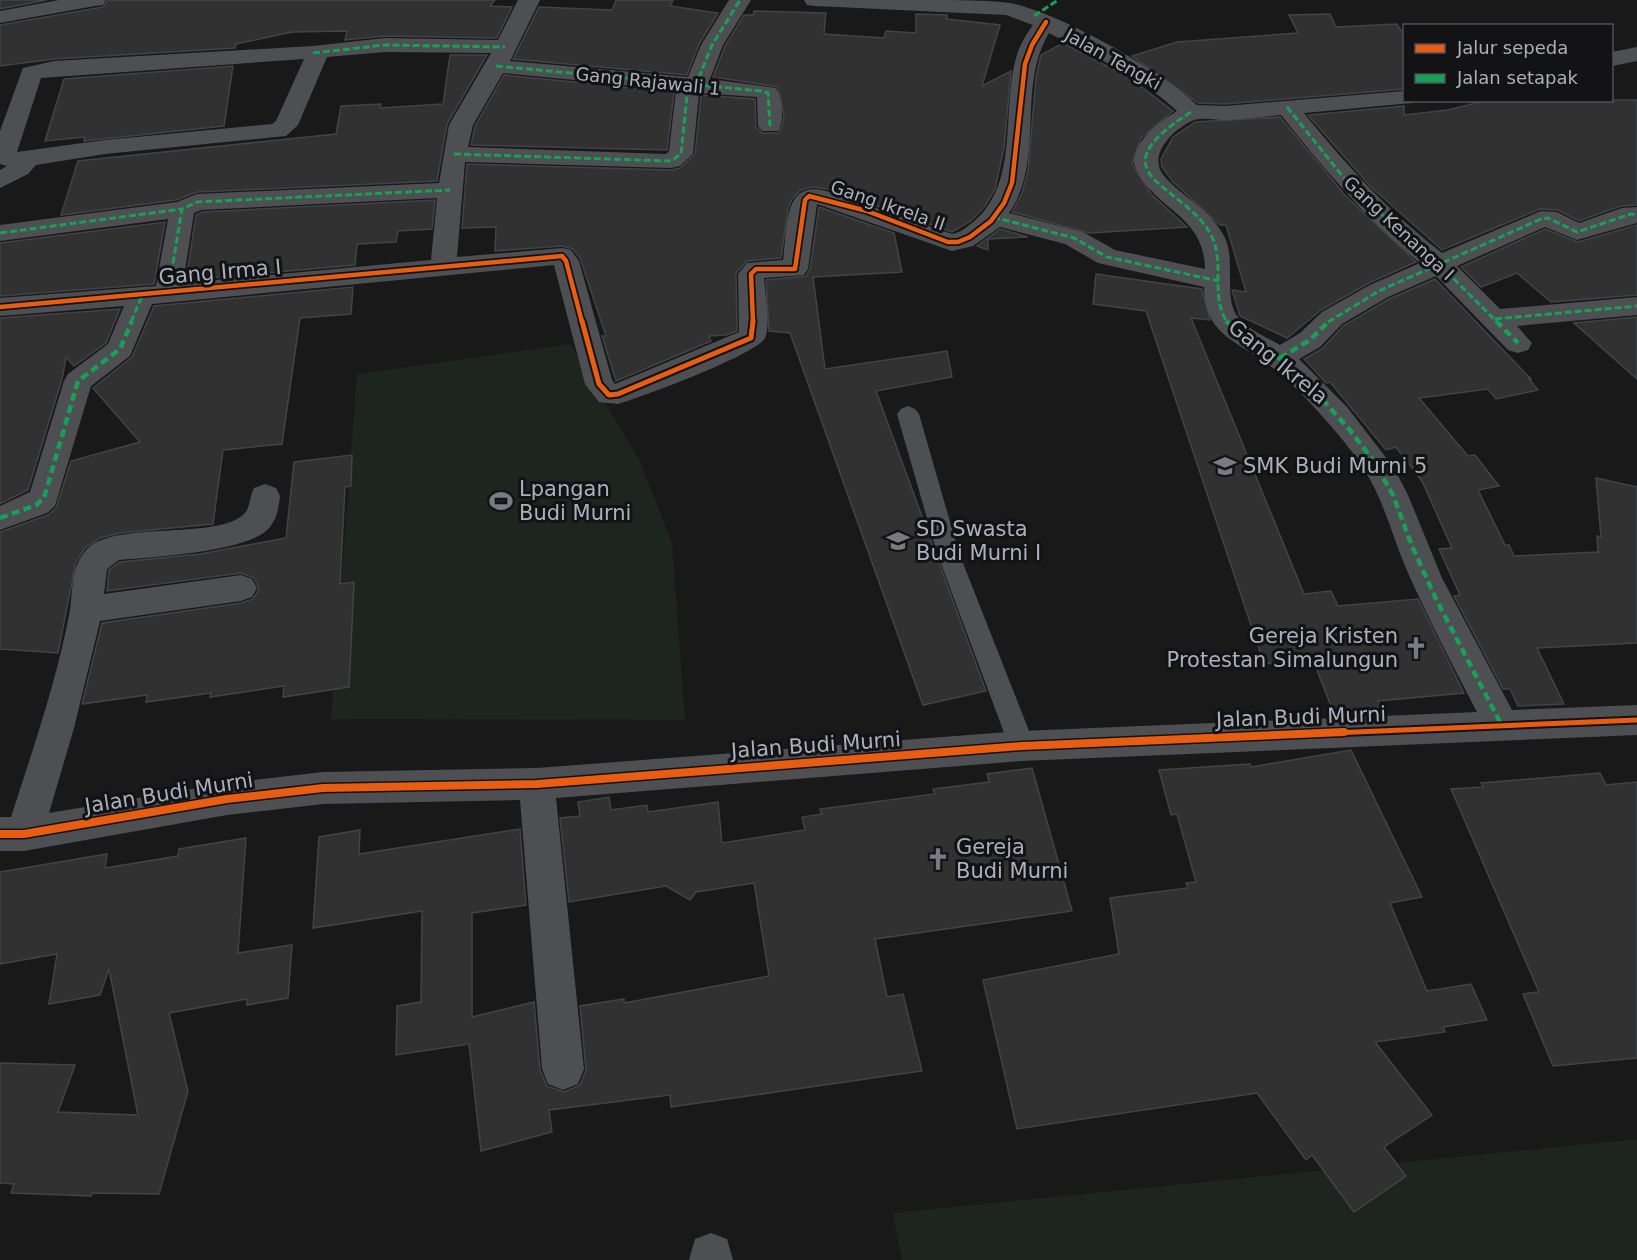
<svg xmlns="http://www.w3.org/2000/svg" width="1637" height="1260" viewBox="0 0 1637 1260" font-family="'DejaVu Sans',sans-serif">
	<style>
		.green { fill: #1d251e }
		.building { fill: #313132; stroke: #424346; stroke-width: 1.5 }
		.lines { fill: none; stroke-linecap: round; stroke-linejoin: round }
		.lane { fill: #4d4f53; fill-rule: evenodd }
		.street { fill: #4d4f53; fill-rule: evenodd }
		.quiet-far1 { stroke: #1a9f57; stroke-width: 3; stroke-dasharray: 7 3; stroke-linecap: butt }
		.quiet { stroke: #1a9f57; stroke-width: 4.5; stroke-dasharray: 8 4.5; stroke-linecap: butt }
		.cycleway-far2-casing { stroke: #131316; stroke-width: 8 }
		.cycleway-far1-casing { stroke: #131316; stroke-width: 9 }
		.cycleway-casing { stroke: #131316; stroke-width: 11 }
		.cycleway-far2 { stroke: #e95d12; stroke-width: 4.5 }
		.cycleway-far1 { stroke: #e95d12; stroke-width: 5 }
		.cycleway { stroke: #e95d12; stroke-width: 8 }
		.labels { text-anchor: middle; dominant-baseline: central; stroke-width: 6; stroke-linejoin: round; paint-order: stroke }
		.far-street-label { font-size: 18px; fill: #aab0bc; stroke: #131316 }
		.street-label { font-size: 21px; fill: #aab0bc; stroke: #131316 }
		.poi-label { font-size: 21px; fill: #aab0bc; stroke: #131316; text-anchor: start }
	</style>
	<rect width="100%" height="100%" fill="#19191a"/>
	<g class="green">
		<path d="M 570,344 L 639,459 L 672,543 L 685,720 L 331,719 L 357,374 Z"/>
		<path d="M 1637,1139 L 1637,1260 L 902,1260 L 893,1213 Z"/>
	</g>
	<g class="building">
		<path d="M 0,0 L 47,0 L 0,9 Z"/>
		<path d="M 108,0 L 495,0 L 490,6 L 512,7 L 497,38 L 385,36 L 345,40 L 347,31 L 292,32 L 236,44 L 235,48 L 54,59 L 0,66 L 0,25 L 103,7 Z"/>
		<path d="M 616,0 L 673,0 L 670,6 L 718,13 L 699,44 L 687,75 L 513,59 L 539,7 L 612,10 Z"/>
		<path d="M 754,11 L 826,13 L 824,34 L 884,38 L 886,31 L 916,33 L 916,14 L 947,15 L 947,19 L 1000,25 L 982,86 L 1011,71 L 1004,148 L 995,189 L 985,206 L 971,221 L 952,232 L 827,189 L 812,187 L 801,190 L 792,199 L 788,209 L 781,258 L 747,261 L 736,273 L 737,331 L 726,335 L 709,336 L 711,341 L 616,381 L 602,336 L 606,336 L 580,258 L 573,249 L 562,246 L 495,251 L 496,227 L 462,228 L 467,164 L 671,170 L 680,168 L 695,154 L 701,95 L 755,99 L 756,127 L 762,133 L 778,133 L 782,127 L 784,116 L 778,87 L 713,77 L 725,46 L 744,15 L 753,15 Z"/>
		<path d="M 1330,14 L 1336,27 L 1397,24 L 1404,36 L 1404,89 L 1225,104 L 1198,103 L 1132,56 L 1177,42 L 1298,33 L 1289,15 Z"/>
		<path d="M 1063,43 L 1131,79 L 1173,111 L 1141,138 L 1132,164 L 1151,194 L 1187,227 L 1089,233 L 1012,212 L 1022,193 L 1028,171 L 1036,77 L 1041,55 Z"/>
		<path d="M 450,55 L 487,55 L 447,124 L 437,181 L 197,192 L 176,200 L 61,215 L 78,161 L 336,134 L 341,106 L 381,104 L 380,108 L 443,104 Z"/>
		<path d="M 233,66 L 224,126 L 84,141 L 85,137 L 45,141 L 64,79 Z"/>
		<path d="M 504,75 L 674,92 L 667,150 L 471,145 L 475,126 Z"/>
		<path d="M 1488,100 L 1637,100 L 1637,205 L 1621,206 L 1579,221 L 1558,210 L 1540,209 L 1442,250 L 1370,186 L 1308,115 L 1404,106 L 1404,115 L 1448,110 Z"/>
		<path d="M 1280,117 L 1345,195 L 1416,262 L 1369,283 L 1321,310 L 1287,338 L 1240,316 L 1232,290 L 1246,292 L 1226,225 L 1220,225 L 1173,182 L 1162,167 L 1161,159 L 1173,137 L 1195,122 Z"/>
		<path d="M 435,200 L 432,229 L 398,231 L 396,242 L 357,244 L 355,265 L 186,280 L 196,215 L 202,212 Z"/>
		<path d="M 819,207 L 894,233 L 902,272 L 813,277 L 825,369 L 947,351 L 952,377 L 876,391 L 986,691 L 923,705 L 790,333 L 769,331 L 766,280 L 806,276 L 810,269 Z"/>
		<path d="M 165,222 L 154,284 L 0,296 L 0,243 Z"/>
		<path d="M 1637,225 L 1637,295 L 1551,302 L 1517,273 L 1481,287 L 1461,267 L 1545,229 L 1578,242 Z"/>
		<path d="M 1000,229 L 1028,237 L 988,239 L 988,250 L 977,246 Z"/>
		<path d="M 1096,274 L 1202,289 L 1210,320 L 1191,318 L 1304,594 L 1331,591 L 1338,606 L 1418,599 L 1464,693 L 1378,701 L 1380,707 L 1333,711 L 1313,660 L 1264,664 L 1146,311 L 1093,304 Z"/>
		<path d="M 1435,279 L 1531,379 L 1529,379 L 1538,390 L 1496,399 L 1488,389 L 1419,398 L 1468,456 L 1475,455 L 1499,486 L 1478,490 L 1505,545 L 1509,545 L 1514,556 L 1598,552 L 1597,536 L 1601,537 L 1596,478 L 1637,487 L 1637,643 L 1537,648 L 1564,704 L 1518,706 L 1510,689 L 1503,689 L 1454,596 L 1460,595 L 1439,549 L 1452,548 L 1422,481 L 1396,447 L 1386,450 L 1330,382 L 1326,383 L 1304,359 L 1322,349 L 1343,326 L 1389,299 Z"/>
		<path d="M 353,287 L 351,314 L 300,318 L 282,444 L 223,450 L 213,524 L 120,533 L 100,538 L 85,548 L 76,562 L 58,653 L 0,649 L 0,532 L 48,515 L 56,508 L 71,461 L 140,442 L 93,388 L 132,357 L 154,306 Z"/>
		<path d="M 120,309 L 106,343 L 74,366 L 66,357 L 62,379 L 28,490 L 0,504 L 0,318 Z"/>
		<path d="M 1637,317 L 1637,379 L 1574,323 Z"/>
		<path d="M 352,455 L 351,486 L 345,487 L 340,584 L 354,582 L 349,687 L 283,697 L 284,686 L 210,697 L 211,693 L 146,702 L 147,695 L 82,704 L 102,623 L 241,603 L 253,599 L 259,589 L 254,578 L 241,573 L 107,591 L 109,570 L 120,562 L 200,554 L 286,538 L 294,462 Z"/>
		<path d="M 1351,750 L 1422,897 L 1390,903 L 1427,991 L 1471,984 L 1487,1020 L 1443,1027 L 1445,1032 L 1375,1042 L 1432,1115 L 1384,1147 L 1406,1176 L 1354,1212 L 1312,1155 L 1306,1160 L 1257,1093 L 1017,1129 L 983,980 L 1119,954 L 1110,898 L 1188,888 L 1186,883 L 1196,882 L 1177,814 L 1171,815 L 1159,770 L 1250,764 L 1251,767 Z"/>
		<path d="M 1032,768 L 1072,911 L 875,939 L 887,997 L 903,994 L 922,1071 L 671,1107 L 670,1095 L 549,1110 L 552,1132 L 481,1151 L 469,1044 L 396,1055 L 397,1006 L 421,1002 L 422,911 L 313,928 L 319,837 L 360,830 L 359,854 L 520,829 L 526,905 L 472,913 L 472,1017 L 534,1002 L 540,1070 L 547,1086 L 564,1092 L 580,1085 L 586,1070 L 580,1006 L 624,999 L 624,1003 L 769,976 L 754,883 L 696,892 L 690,900 L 666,886 L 569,902 L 560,818 L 580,816 L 578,802 L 609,797 L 611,810 L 647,805 L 648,812 L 718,802 L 722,843 L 805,830 L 802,817 L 822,814 L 820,809 L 935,794 L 933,789 L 989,782 L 987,774 Z"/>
		<path d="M 1600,773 L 1606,785 L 1637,782 L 1637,1058 L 1553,1066 L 1523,994 L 1539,992 L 1451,789 L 1483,787 L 1481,783 Z"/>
		<path d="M 246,838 L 238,953 L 292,945 L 288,998 L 247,1005 L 247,999 L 169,1013 L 188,1091 L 159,1194 L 92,1193 L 91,1196 L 11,1193 L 14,1184 L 0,1183 L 0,1063 L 75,1065 L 58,1112 L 138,1115 L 109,969 L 100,995 L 49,1004 L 57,954 L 0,964 L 0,872 L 107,854 L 105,868 L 178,856 L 179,849 Z"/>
	</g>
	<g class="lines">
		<path class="lane" d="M 908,406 L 915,409 L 919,414 L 959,553 L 1035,746 L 1031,754 L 1022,757 L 1013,754 L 1009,746 L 937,553 L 897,414 L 901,409 Z"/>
		<g class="street">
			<path d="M 59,0 L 106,0 L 103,5 L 95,6 L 0,23 L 0,11 Z"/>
			<path d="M 518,0 L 540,0 L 510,61 L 688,77 L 701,45 L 729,0 L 751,0 L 723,45 L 710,79 L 776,88 C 782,97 785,122 778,131 L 762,131 L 758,126 L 757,97 L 699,93 L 693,154 L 680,166 L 671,168 L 465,162 L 457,257 L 562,248 L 571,250 L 579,261 L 612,380 L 615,384 L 739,332 L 738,274 L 747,263 L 783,260 C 788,230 782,179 826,191 L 952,234 C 960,233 965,228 972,223 C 1019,186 1002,114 1015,62 C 1018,48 1025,36 1033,25 L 1006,15 L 815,6 L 807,5 L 804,0 C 847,0 890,0 932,0 C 957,0 985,0 1010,3 C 1060,13 1160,70 1197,105 L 1225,106 L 1404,91 L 1404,100 L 1414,100 L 1412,103 L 1304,113 C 1346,165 1389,212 1442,253 L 1541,211 L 1557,212 L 1579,223 L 1622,208 L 1637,207 L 1637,223 L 1577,240 L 1545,227 L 1457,266 L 1500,309 L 1637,297 L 1637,315 L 1517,326 L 1532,343 L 1528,350 L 1518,353 L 1508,350 L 1436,276 L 1388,297 L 1342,324 L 1320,347 L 1299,359 L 1347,407 L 1394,468 L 1408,495 L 1442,578 L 1512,710 L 1637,705 L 1637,735 L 1022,761 L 556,798 L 584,1069 L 578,1084 L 563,1090 L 548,1084 L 542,1069 L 520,800 L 323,804 L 227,815 L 24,851 L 0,851 L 0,817 L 11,817 C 33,749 57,680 70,610 C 73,589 71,566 87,549 C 115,520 219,541 245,513 C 250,507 250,495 254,488 L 265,484 L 276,488 L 280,496 C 279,507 277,518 270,527 C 251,552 151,557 119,560 L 107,569 L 104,594 L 241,575 L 252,579 L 257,588 L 252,597 L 241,601 L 100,621 L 74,728 L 49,813 L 227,783 L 323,772 L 537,768 L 1022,731 L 1477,712 C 1453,666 1429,620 1408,573 C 1396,546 1388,516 1375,489 C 1362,462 1341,437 1322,416 C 1306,398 1289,380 1269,365 C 1237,340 1205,336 1204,287 L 1098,263 L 1065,244 L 1000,227 L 973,246 L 952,251 L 817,204 L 808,269 L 804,275 L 764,278 C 765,292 771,325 765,338 C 758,354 640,398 618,404 L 599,402 L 585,384 L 554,265 L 152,304 L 130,356 L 91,386 L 55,506 L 47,513 L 0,530 L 0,506 L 30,492 L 64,381 L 68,374 L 108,344 L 124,306 L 0,316 L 0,298 L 156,286 L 168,219 L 0,241 L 0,225 L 177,202 L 197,194 L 439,183 L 449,125 L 491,53 L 385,52 L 327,57 L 298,125 L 286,136 L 105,154 L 36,165 L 28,174 L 0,188 L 0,170 L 7,166 L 0,164 L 0,131 L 23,68 L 54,61 L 313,46 L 385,38 L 498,40 ZM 1049,33 C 1093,56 1141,77 1177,111 C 1158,123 1134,140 1134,164 C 1152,211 1204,212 1205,269 L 1115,250 L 1083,232 L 1009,213 C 1046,160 1016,88 1049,33 ZM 304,59 L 276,121 L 272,124 L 105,140 L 17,152 L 41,78 ZM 503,73 L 676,90 L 669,151 L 666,154 L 468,147 L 473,125 ZM 1281,115 C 1324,169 1367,220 1420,263 L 1370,285 L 1322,312 L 1300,333 L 1280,345 C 1266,337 1249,330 1238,317 C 1223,299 1236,261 1225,238 C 1212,210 1183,198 1164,176 C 1146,154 1175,128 1194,120 C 1203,117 1217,120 1226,120 C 1245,119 1263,117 1281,115 ZM 437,198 L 431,260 L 183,283 L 194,213 L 201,210 Z"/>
			<path d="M 1637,47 L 1637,61 L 1612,66 L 1612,52 Z"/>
			<path d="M 711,1233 L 727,1239 L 733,1260 L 689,1260 L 695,1239 Z"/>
		</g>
		<g class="quiet-far1">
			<path d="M 1034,16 L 1058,0"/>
			<path d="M 313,53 L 385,45 L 505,47"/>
			<path d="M 496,66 L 761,91 L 768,93 L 770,126"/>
			<path d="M 695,87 L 712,45 L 740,0"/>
			<path d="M 1287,107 L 1344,178 L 1407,239 L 1441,266 L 1497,322"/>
			<path d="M 1191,112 C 1089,177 1186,183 1212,237 C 1225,264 1210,296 1227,322"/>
			<path d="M 454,154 L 671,161 L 681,154 L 688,86"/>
			<path d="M 993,217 L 1074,238 L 1107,257 L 1219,281"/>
			<path d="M 0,233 L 182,209"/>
			<path d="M 168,293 L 182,209 L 197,202 L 450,190"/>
			<path d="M 1495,319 L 1637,306"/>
			<path d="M 131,322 L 142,296"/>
			<path d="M 1328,322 L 1379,291 L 1541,219 L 1548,218 L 1577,232 L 1631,214 L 1637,215"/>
		</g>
		<g class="quiet">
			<path d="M 1226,321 L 1238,332 L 1282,360 L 1310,386 L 1349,429 L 1373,460 L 1393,495 L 1412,546 L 1436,599 L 1502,726"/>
			<path d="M 1496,321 L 1518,343"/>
			<path d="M 1280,358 L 1310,340 L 1329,321"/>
			<path d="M 0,518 L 36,505 L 44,498 L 78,381 L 120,349 L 132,321"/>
		</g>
		<g class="cycleway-far2-casing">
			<g id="cycleway-far2">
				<path d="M 0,307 L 562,256 L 566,261 L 582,322"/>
				<path d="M 753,322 L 751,274 L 756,269 L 795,269 L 805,200 L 809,196 L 867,211 L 948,242 L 958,242 L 970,237 L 991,221 L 1004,203 L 1012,183 L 1025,64 L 1032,45 L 1046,22"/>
			</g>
		</g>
		<g class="cycleway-far1-casing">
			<g id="cycleway-far1">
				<path d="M 582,321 L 599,384 L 609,395 L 618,394 L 751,338 L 753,321"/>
				<path d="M 1309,734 L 1637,720"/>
			</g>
		</g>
		<g class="cycleway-casing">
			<path id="cycleway" d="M 0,834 L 24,834 L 227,799 L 323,788 L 537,784 L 1022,746 L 1344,732"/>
		</g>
		<use href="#cycleway-far2" class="cycleway-far2"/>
		<use href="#cycleway-far1" class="cycleway-far1"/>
		<use href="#cycleway" class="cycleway"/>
	</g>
	<defs>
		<g id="school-bare" transform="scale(1.8)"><path d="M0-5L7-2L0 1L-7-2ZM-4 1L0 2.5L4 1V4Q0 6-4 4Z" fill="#777b83" stroke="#131316" stroke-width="2.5" paint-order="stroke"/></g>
		<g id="stadium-bare" transform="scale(1.8)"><path d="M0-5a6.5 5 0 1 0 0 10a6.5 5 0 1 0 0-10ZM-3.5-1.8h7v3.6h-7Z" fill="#777b83" stroke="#131316" stroke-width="2.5" paint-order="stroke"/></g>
		<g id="church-bare" transform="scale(1.8)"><path d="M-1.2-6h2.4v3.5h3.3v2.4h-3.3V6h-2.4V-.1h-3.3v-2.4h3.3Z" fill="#777b83" stroke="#131316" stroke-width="2.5" paint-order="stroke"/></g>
	</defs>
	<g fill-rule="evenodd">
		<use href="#school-bare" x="1225" y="466"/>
		<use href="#stadium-bare" x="501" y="501"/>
		<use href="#school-bare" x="898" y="541"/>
		<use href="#church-bare" x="1416" y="648"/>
		<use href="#church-bare" x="938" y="859"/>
	</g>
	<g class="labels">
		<g class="far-street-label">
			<text transform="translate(1113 59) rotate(29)">Jalan Tengki</text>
			<text transform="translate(648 81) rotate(6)">Gang Rajawali 1</text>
			<text transform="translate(888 205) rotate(19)">Gang Ikrela II</text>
			<text transform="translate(1399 228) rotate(43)">Gang Kenanga I</text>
		</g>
		<g class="street-label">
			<text transform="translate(220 272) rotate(-5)">Gang Irma I</text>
			<text transform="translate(1278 362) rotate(39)">Gang Ikrela</text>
			<text transform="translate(1301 717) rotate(-2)">Jalan Budi Murni</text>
			<text transform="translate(816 745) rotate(-4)">Jalan Budi Murni</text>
			<text transform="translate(169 793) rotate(-9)">Jalan Budi Murni</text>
		</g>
		<g class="poi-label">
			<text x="1243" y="466">SMK Budi Murni 5</text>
			<text x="519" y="489">Lpangan<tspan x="519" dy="24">Budi Murni</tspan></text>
			<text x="916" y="529">SD Swasta<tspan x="916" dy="24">Budi Murni I</tspan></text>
			<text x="1398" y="636" text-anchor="end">Gereja Kristen<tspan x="1398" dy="24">Protestan Simalungun</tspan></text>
			<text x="956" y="847">Gereja<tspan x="956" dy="24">Budi Murni</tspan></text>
		</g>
	</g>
	<rect x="1403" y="24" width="210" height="78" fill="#131316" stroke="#4f5258" stroke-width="1.5"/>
	<rect x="1415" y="44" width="30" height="9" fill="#e95d12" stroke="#4f5258" stroke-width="1.5"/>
	<text x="1457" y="54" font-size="18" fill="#aab0bc">Jalur sepeda</text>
	<rect x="1415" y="74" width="30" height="9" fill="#1a9f57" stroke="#4f5258" stroke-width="1.5"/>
	<text x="1457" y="84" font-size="18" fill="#aab0bc">Jalan setapak</text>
</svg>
